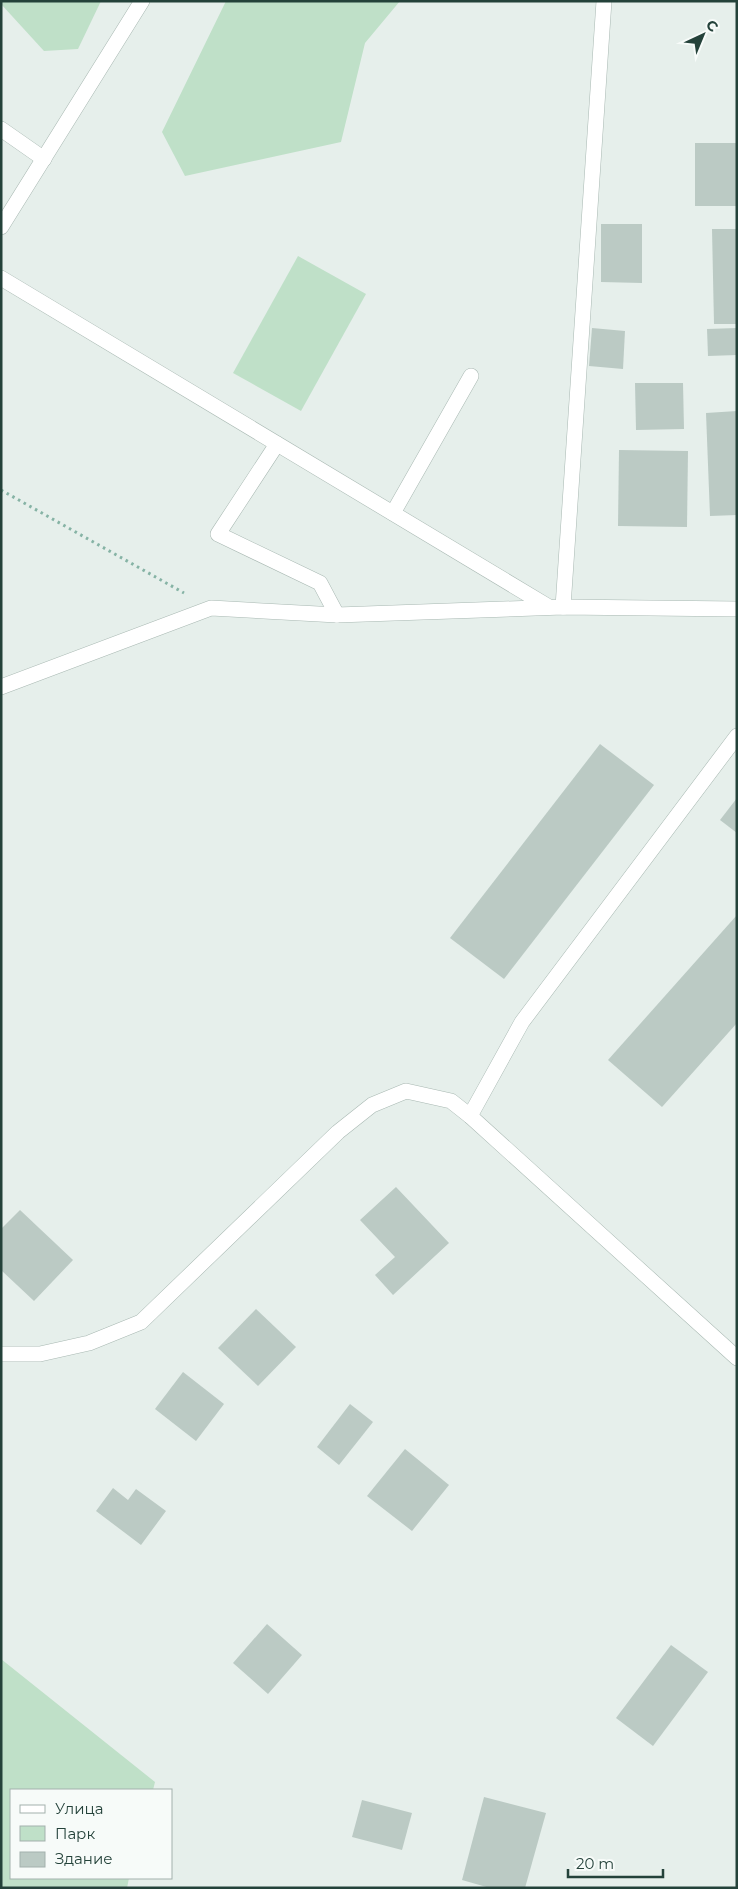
<svg xmlns="http://www.w3.org/2000/svg" width="738" height="1889" viewBox="0 0 738 1889" font-family="Montserrat,sans-serif">
	<style>
		.green { fill: #bfe0c8 }
		.building { fill: #bbcac4 }
		.lines { fill: none; stroke-linecap: round; stroke-linejoin: round }
		.minor-casing { stroke: #a8b8b2; stroke-width: 16 }
		.path { stroke: #86b3a5; stroke-width: 3; stroke-dasharray: 2.5 4; stroke-linecap: butt }
		.minor { stroke: #fff; stroke-width: 15 }
	</style>
	<rect width="100%" height="100%" fill="#e6efeb"/>
	<g class="green">
		<path d="M 1,1 L 101,1 L 78,49 L 44,51 L 1,4 Z"/>
		<path d="M 226,1 L 400,1 L 365,43 L 341,142 L 185,176 L 162,132 Z"/>
		<path d="M 298,256 L 366,294 L 301,411 L 233,373 Z"/>
		<path d="M 1,1659 L 155,1782 L 153,1790 L 11,1790 L 11,1878 L 129,1878 L 127,1888 L 1,1888 Z"/>
	</g>
	<g class="building">
		<rect x="695" y="143" width="42" height="63"/>
		<path d="M 601,224 L 642,224 L 642,283 L 601,282 Z"/>
		<path d="M 712,229 L 737,229 L 737,324 L 714,324 Z"/>
		<path d="M 592,328 L 625,331 L 623,369 L 589,366 Z"/>
		<path d="M 737,328 L 737,355 L 708,356 L 707,329 Z"/>
		<path d="M 635,383 L 683,383 L 684,429 L 636,430 Z"/>
		<path d="M 737,411 L 737,515 L 710,516 L 706,413 Z"/>
		<path d="M 619,450 L 688,451 L 687,527 L 618,526 Z"/>
		<path d="M 600,744 L 654,785 L 504,979 L 450,938 Z"/>
		<path d="M 737,798 L 737,833 L 720,820 Z"/>
		<path d="M 737,915 L 737,1023 L 662,1107 L 608,1060 Z"/>
		<path d="M 396,1187 L 449,1243 L 393,1295 L 375,1275 L 395,1257 L 360,1220 Z"/>
		<path d="M 20,1210 L 73,1260 L 34,1301 L 1,1270 L 1,1229 Z"/>
		<path d="M 256,1309 L 296,1347 L 258,1386 L 218,1348 Z"/>
		<path d="M 183,1372 L 224,1404 L 196,1441 L 155,1409 Z"/>
		<path d="M 350,1404 L 373,1422 L 339,1465 L 317,1447 Z"/>
		<path d="M 405,1449 L 449,1485 L 412,1531 L 367,1496 Z"/>
		<path d="M 113,1488 L 128,1500 L 136,1489 L 166,1511 L 141,1545 L 96,1511 Z"/>
		<path d="M 267,1624 L 302,1655 L 268,1694 L 233,1663 Z"/>
		<path d="M 671,1645 L 708,1672 L 653,1746 L 616,1718 Z"/>
		<path d="M 484,1797 L 546,1813 L 525,1888 L 490,1888 L 462,1880 Z"/>
		<path d="M 362,1800 L 412,1813 L 402,1850 L 352,1837 Z"/>
	</g>
	<g class="lines">
		<g class="minor-casing">
			<g id="minor">
				<path d="M 1,129 L 44,159"/>
				<path d="M 1,227 L 142,1"/>
				<path d="M 1,278 L 549,607"/>
				<path d="M 277,444 L 218,534 L 320,583 L 337,615"/>
				<path d="M 393,513 L 471,376"/>
				<path d="M 563,607 L 604,1"/>
				<path d="M 1,687 L 211,608 L 337,615 L 563,607 L 737,609"/>
				<path d="M 470,1116 L 522,1022 L 737,736"/>
				<path d="M 1,1354 L 40,1354 L 89,1343 L 141,1322 L 338,1132 L 372,1105 L 406,1091 L 451,1101 L 470,1116 L 737,1358"/>
			</g>
		</g>
		<path class="path" d="M 1,490 L 184,593"/>
		<use href="#minor" class="minor"/>
	</g>
	<rect width="738" height="1889" fill="none" stroke="#24423a" stroke-width="5"/>
	<rect x="10" y="1789" width="162" height="90" fill="#f7fbf9" stroke="#a3b1ad"/>
	<rect x="20" y="1805" width="25" height="8" fill="#ffffff" stroke="#a3b1ad"/>
	<text x="55" y="1814" font-size="15" fill="#24423a">Улица</text>
	<rect x="20" y="1826" width="25" height="15" fill="#bfe0c8" stroke="#a3b1ad"/>
	<text x="55" y="1839" font-size="15" fill="#24423a">Парк</text>
	<rect x="20" y="1852" width="25" height="15" fill="#bbcac4" stroke="#a3b1ad"/>
	<text x="55" y="1864" font-size="15" fill="#24423a">Здание</text>
	<g transform="translate(703 35) rotate(44)" stroke="#f7fbf9" stroke-width="4" paint-order="stroke">
	<path d="M0-4L9 19L0 12L-9 19Z" fill="#24423a"/>
	<text y="-8" font-size="14" font-weight="bold" text-anchor="middle" fill="#24423a">С</text>
	</g>
	<path d="M568 1869v8h95v-8" fill="none" stroke="#24423a" stroke-width="2.5"/>
	<text x="576" y="1869" font-size="15" fill="#24423a" stroke="#f7fbf9" stroke-width="4" paint-order="stroke">20 m</text>
</svg>
